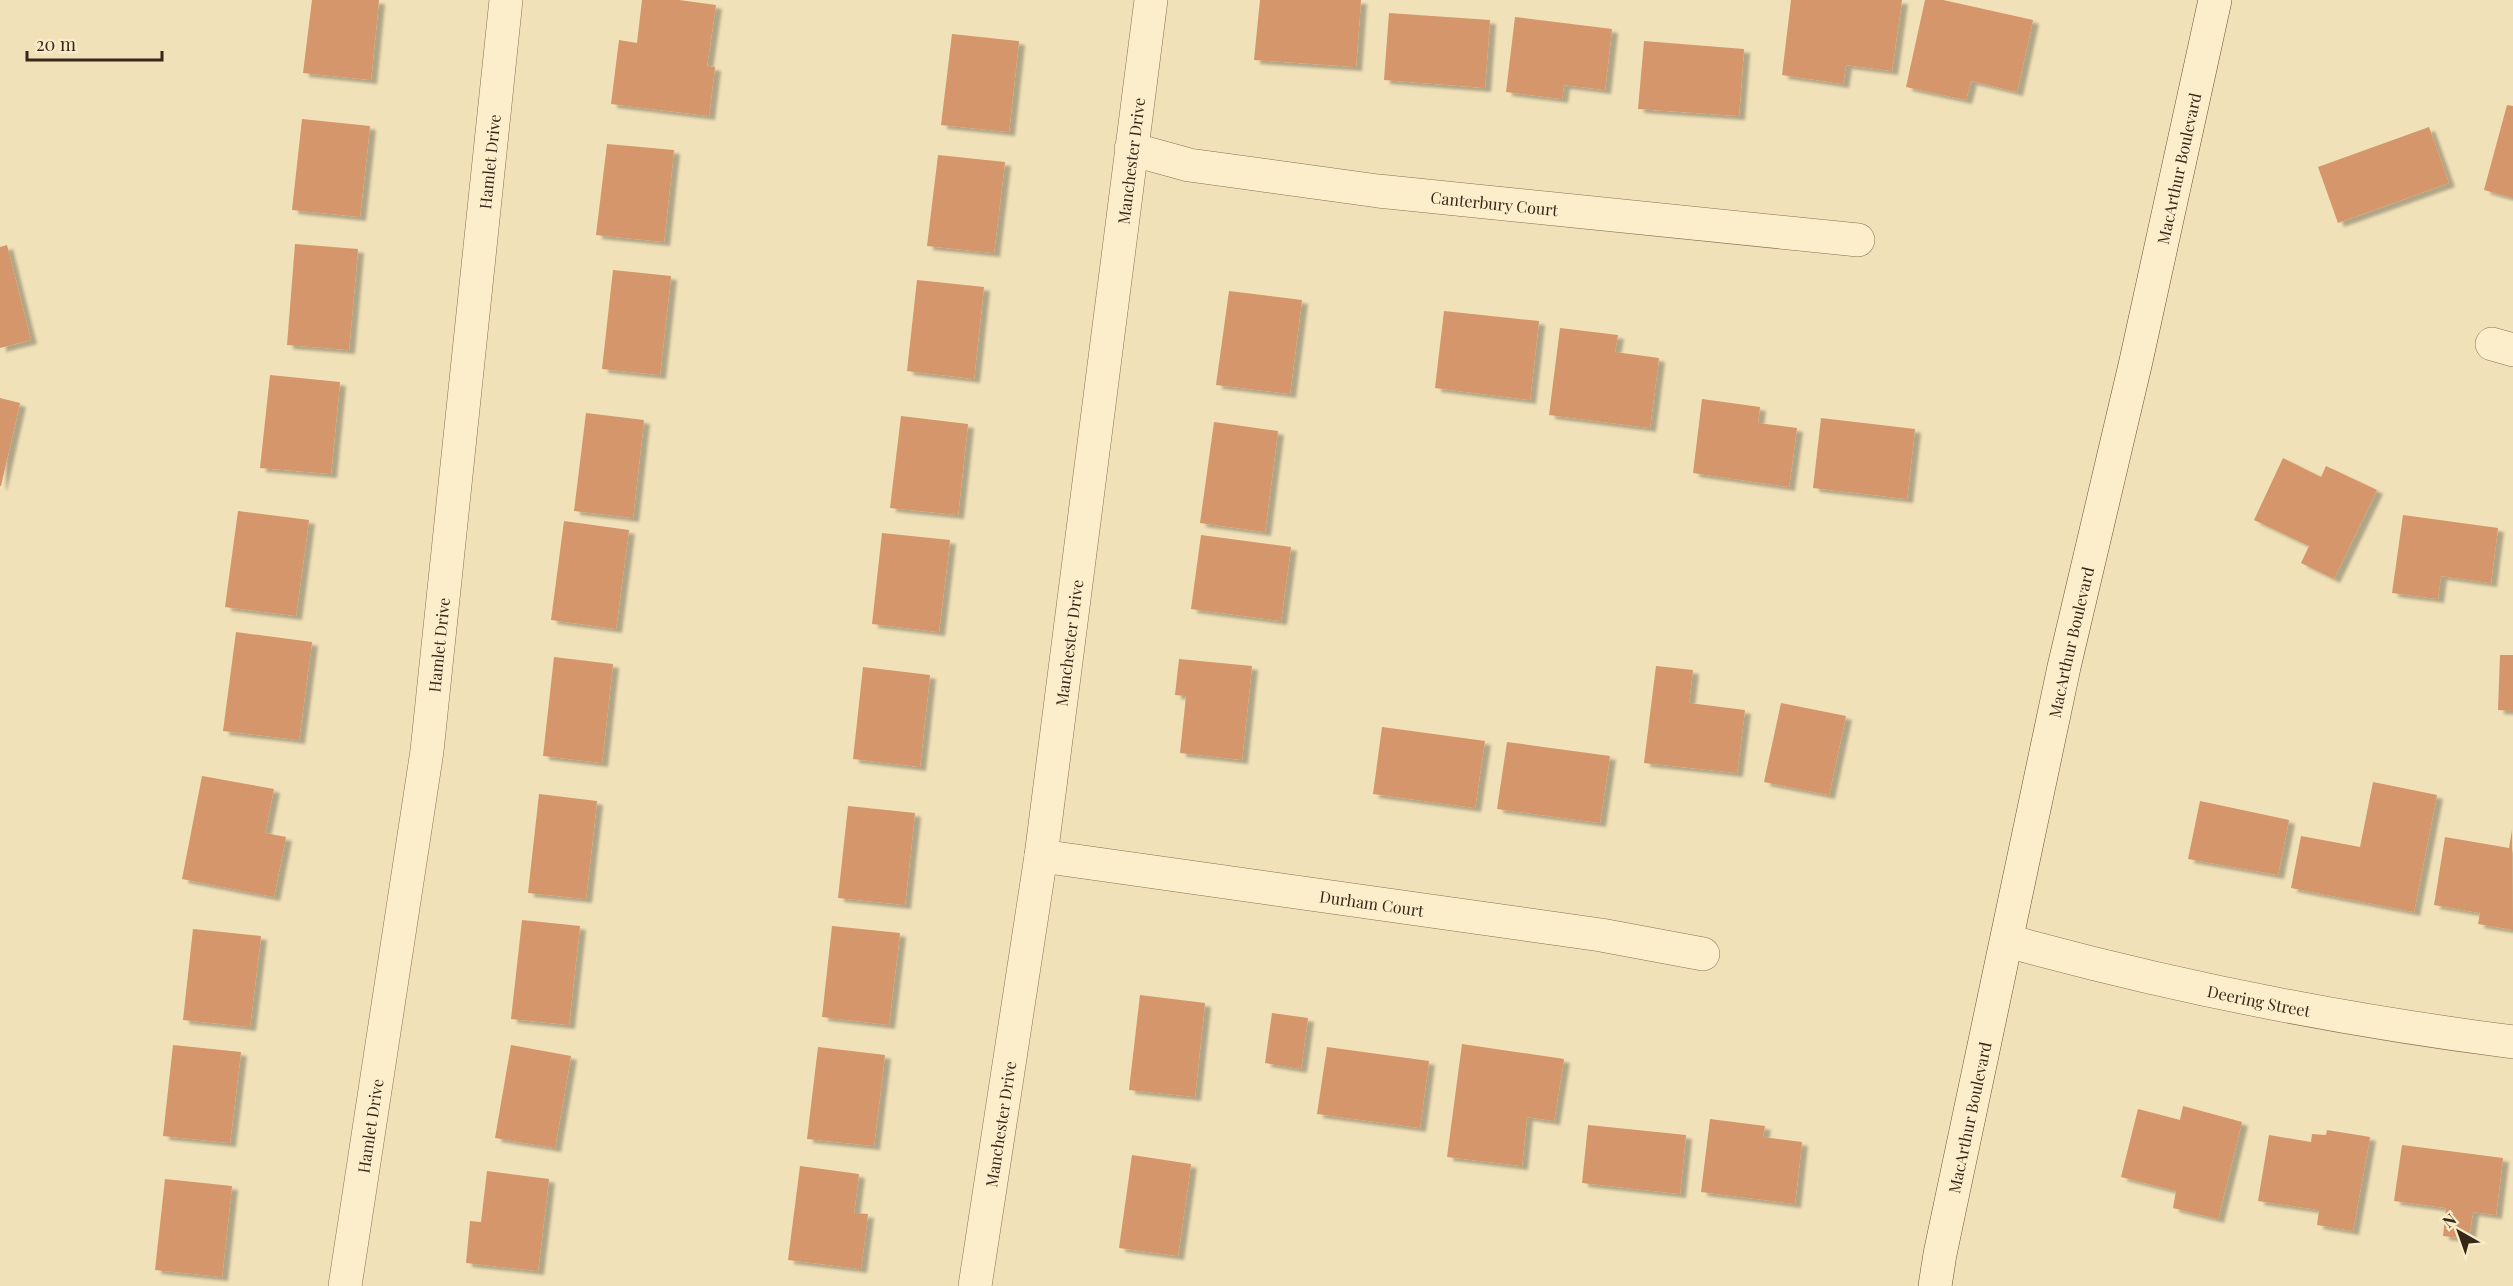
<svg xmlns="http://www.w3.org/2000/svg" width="2513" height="1286" viewBox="0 0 2513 1286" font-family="'Playfair Display',serif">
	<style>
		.building { fill: #d4966a; filter: url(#shadow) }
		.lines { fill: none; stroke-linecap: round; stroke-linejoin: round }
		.street-casing { stroke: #886f52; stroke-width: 34 }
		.secondary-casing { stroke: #6a5035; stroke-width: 34 }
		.street { stroke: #fceecb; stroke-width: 33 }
		.secondary { stroke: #fceecb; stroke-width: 33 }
		.labels { text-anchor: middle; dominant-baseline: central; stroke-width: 4.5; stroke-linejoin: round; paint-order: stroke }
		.street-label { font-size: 16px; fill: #362719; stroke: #f8ebc8 }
	</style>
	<defs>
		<filter id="shadow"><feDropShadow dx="6" dy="4" stdDeviation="1.5" flood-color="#0004"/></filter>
	</defs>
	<rect width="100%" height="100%" fill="#f1e1b8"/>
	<g class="building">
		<path d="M 312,0 L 379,0 L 371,80 L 303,73 Z"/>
		<path d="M 642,0 L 679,0 L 716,5 L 707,66 L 715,67 L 709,116 L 611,104 L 619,40 L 637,43 Z"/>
		<path d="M 1260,0 L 1361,0 L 1356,67 L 1254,60 Z"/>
		<path d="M 1791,0 L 1902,0 L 1892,71 L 1846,65 L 1843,84 L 1782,75 Z"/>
		<path d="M 1925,0 L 1943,0 L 2033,20 L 2017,92 L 1971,81 L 1966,100 L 1906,87 Z"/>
		<path d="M 1389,13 L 1490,20 L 1485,88 L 1384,80 Z"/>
		<path d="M 1515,17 L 1612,29 L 1605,90 L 1564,85 L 1562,99 L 1506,92 Z"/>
		<path d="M 952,34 L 1019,41 L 1009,132 L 941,125 Z"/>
		<path d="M 1644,41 L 1744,49 L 1739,116 L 1638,109 Z"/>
		<path d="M 2507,105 L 2513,106 L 2513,198 L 2484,190 Z"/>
		<path d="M 302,119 L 370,126 L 360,217 L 292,210 Z"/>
		<path d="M 2429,127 L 2449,183 L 2338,223 L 2318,167 Z"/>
		<path d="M 607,144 L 674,150 L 664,242 L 596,235 Z"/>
		<path d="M 938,155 L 1005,162 L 994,253 L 927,246 Z"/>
		<path d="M 295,244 L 358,249 L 349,350 L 287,345 Z"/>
		<path d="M 7,245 L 31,340 L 0,348 L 0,247 Z"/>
		<path d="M 613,270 L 671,276 L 660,375 L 602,369 Z"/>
		<path d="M 917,280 L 984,287 L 974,379 L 907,371 Z"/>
		<path d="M 1229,291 L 1302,300 L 1290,394 L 1216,385 Z"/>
		<path d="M 1444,311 L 1539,321 L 1530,400 L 1435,388 Z"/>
		<path d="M 1560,328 L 1618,335 L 1615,352 L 1659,358 L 1650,428 L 1549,415 Z"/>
		<path d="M 270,375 L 340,382 L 331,474 L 260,468 Z"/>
		<path d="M 0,398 L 20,403 L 1,486 L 0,486 Z"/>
		<path d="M 1702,399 L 1760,407 L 1758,423 L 1797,428 L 1789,487 L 1693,473 Z"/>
		<path d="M 586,413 L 644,420 L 633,518 L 574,511 Z"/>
		<path d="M 901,416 L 968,424 L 958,515 L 890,508 Z"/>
		<path d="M 1821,418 L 1915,429 L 1907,499 L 1813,488 Z"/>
		<path d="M 1214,422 L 1278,431 L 1265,532 L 1200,523 Z"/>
		<path d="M 2283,458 L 2321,477 L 2326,466 L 2377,490 L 2334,579 L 2301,563 L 2309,546 L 2254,520 Z"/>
		<path d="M 238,511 L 309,520 L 296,616 L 225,607 Z"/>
		<path d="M 2403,515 L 2498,528 L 2491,583 L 2441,576 L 2438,599 L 2392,593 Z"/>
		<path d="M 564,521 L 629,530 L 616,629 L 551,620 Z"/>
		<path d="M 882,533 L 950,540 L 939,632 L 872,624 Z"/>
		<path d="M 1201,535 L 1291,547 L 1281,621 L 1191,609 Z"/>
		<path d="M 236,632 L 312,642 L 299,740 L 223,731 Z"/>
		<path d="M 2500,655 L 2513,655 L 2513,711 L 2498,710 Z"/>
		<path d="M 554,657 L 613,664 L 602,763 L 543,756 Z"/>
		<path d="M 1179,659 L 1252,666 L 1242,760 L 1180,753 L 1186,696 L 1175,695 Z"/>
		<path d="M 1656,666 L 1693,670 L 1689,703 L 1745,710 L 1737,773 L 1644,763 Z"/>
		<path d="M 863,667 L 930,675 L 920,767 L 853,759 Z"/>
		<path d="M 1781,703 L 1846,716 L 1829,795 L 1764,782 Z"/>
		<path d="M 1382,727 L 1485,741 L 1475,808 L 1373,794 Z"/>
		<path d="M 1507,742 L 1610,756 L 1600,823 L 1497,809 Z"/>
		<path d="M 202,776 L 274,789 L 265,833 L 286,837 L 274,897 L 182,879 Z"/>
		<path d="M 2373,782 L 2437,795 L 2414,912 L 2291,888 L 2301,836 L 2360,847 Z"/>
		<path d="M 539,794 L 597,801 L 586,899 L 528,893 Z"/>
		<path d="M 2200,801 L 2289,820 L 2278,875 L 2188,859 Z"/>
		<path d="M 848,806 L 915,813 L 905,905 L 838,898 Z"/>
		<path d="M 2512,830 L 2513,930 L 2478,924 L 2480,913 L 2434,905 L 2445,837 L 2509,848 Z"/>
		<path d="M 522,920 L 580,926 L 569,1025 L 511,1019 Z"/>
		<path d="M 832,926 L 900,933 L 889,1025 L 822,1017 Z"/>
		<path d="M 193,929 L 261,936 L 250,1027 L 183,1020 Z"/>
		<path d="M 1140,995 L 1205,1003 L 1195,1097 L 1129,1090 Z"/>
		<path d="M 1272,1013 L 1308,1018 L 1301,1069 L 1265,1063 Z"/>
		<path d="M 1462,1044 L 1564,1059 L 1554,1121 L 1527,1117 L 1522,1166 L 1447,1157 Z"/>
		<path d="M 173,1045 L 241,1052 L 230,1143 L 163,1136 Z"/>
		<path d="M 511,1045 L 571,1056 L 555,1148 L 495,1138 Z"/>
		<path d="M 818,1047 L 885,1055 L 874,1146 L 807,1139 Z"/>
		<path d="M 1327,1047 L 1429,1061 L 1420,1128 L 1317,1114 Z"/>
		<path d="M 2183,1106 L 2242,1122 L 2218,1219 L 2173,1208 L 2176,1191 L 2121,1177 L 2138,1109 L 2180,1120 Z"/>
		<path d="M 1710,1119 L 1765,1126 L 1763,1137 L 1802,1142 L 1795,1204 L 1701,1192 Z"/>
		<path d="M 1588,1125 L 1686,1135 L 1680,1194 L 1582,1183 Z"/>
		<path d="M 2327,1130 L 2370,1137 L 2353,1231 L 2317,1225 L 2319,1210 L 2258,1201 L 2269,1135 L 2311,1142 L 2312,1134 L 2326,1135 Z"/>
		<path d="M 2402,1145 L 2503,1158 L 2496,1215 L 2473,1212 L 2469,1239 L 2443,1236 L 2446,1208 L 2394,1201 Z"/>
		<path d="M 1132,1155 L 1191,1164 L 1178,1256 L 1119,1248 Z"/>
		<path d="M 800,1166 L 859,1174 L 854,1213 L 868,1214 L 861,1269 L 788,1260 Z"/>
		<path d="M 487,1171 L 549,1179 L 538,1271 L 466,1263 L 470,1221 L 481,1222 Z"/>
		<path d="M 165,1179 L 232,1186 L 222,1277 L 155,1270 Z"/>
	</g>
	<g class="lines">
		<g class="street-casing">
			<g id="street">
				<path id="s1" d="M 1131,149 L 1189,165 L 1378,191 L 1858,240"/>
				<path d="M 2492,344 L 2513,350"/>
				<path id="s2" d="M 1041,856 L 1601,935 L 1703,954"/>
				<path id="s3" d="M 2008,941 C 2174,987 2342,1020 2513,1042"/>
				<path id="s4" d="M 345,1286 L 427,751 L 506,0"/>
				<path id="s5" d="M 975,1286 L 1041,856 L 1151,0"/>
			</g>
		</g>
		<g class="secondary-casing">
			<g id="secondary">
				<path id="s6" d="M 1935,1286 L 1940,1254 L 2064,667 L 2136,361 L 2215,0"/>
			</g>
		</g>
		<use href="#street" class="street"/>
		<use href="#secondary" class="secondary"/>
	</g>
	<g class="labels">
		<g class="street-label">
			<text stroke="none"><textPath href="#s4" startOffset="1134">Hamlet Drive</textPath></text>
			<text stroke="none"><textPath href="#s5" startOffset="1136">Manchester Drive</textPath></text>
			<text stroke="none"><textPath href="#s6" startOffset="1144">MacArthur Boulevard</textPath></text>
			<text stroke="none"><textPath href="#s1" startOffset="368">Canterbury Court</textPath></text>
			<text stroke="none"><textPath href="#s6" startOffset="658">MacArthur Boulevard</textPath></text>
			<text stroke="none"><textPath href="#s5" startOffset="650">Manchester Drive</textPath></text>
			<text stroke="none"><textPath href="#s4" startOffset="648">Hamlet Drive</textPath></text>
			<text stroke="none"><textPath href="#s2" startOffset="334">Durham Court</textPath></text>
			<text stroke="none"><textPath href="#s3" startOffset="258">Deering Street</textPath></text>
			<text stroke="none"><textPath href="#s6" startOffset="172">MacArthur Boulevard</textPath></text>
			<text stroke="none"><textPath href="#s5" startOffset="164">Manchester Drive</textPath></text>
			<text stroke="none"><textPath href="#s4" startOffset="162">Hamlet Drive</textPath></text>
		</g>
	</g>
	<g transform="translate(2459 1232) rotate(320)" stroke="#f8ebc8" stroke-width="4.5" paint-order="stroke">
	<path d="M0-4.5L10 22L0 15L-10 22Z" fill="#362719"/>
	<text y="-9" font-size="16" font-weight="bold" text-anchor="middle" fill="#362719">N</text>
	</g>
	<path d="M27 51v9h135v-9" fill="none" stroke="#362719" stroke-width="3"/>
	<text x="36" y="51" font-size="18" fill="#362719" stroke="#f8ebc8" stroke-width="4.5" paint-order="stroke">20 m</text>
</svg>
